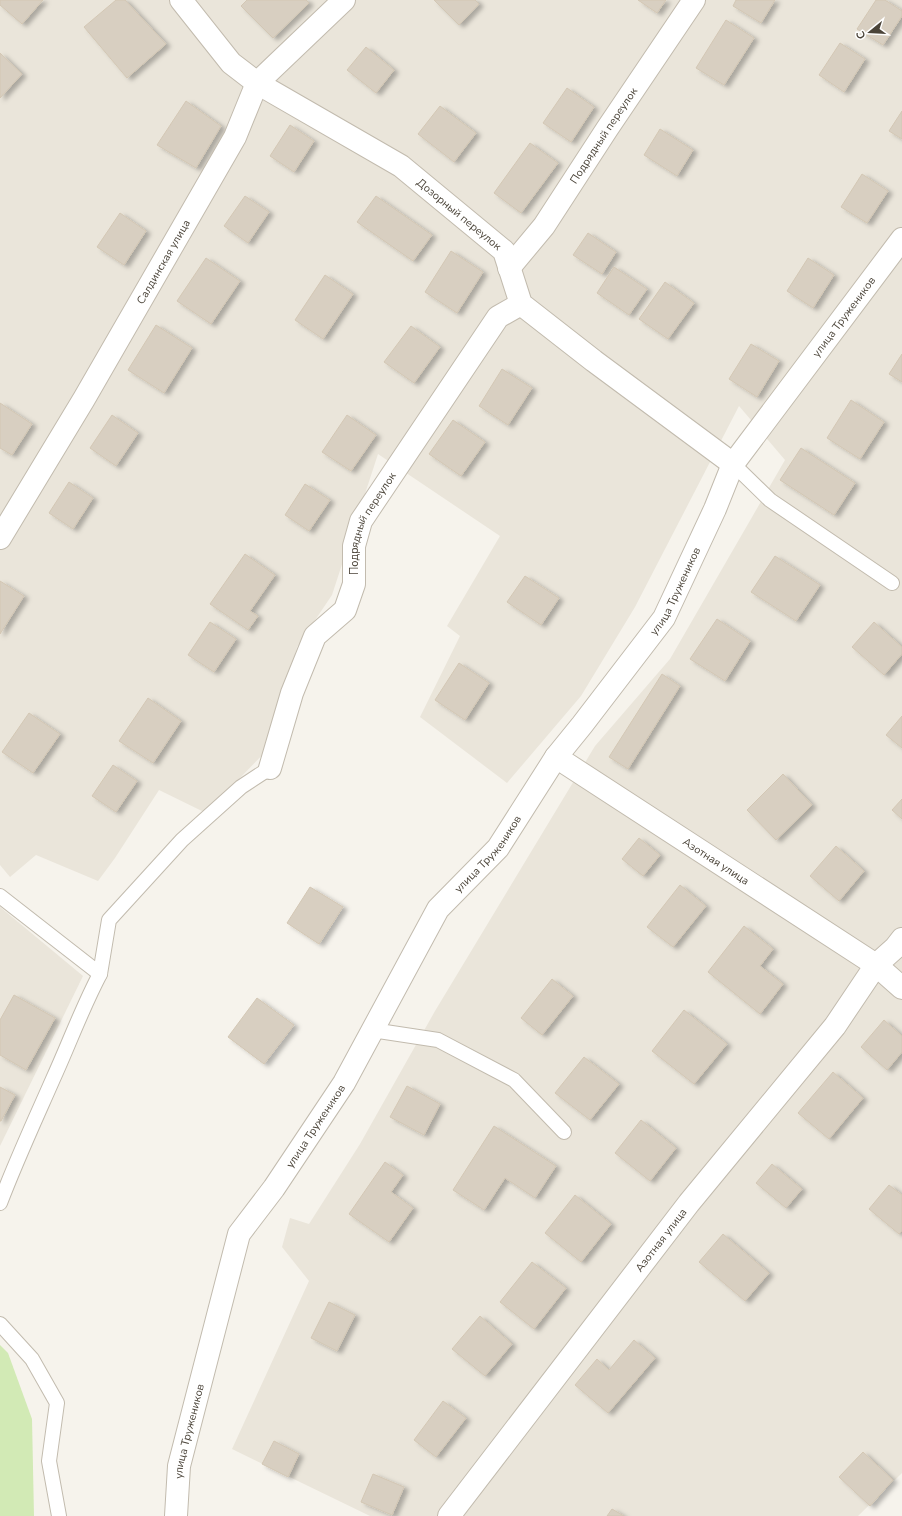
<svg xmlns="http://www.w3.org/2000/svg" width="902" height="1516" viewBox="0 0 902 1516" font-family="'Nunito Sans',sans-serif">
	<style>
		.residential { fill: #eae5da }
		.green { fill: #d2eab5 }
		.building { fill: #d8cfc1; stroke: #d3c7b4; filter: url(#shadow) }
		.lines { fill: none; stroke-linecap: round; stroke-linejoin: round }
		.lane-casing { stroke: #c2bbae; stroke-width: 16 }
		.street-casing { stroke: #c2bbae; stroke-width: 24 }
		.lane { stroke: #fff; stroke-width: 14 }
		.street { stroke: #fff; stroke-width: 22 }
		.labels { text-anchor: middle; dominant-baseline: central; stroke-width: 3; stroke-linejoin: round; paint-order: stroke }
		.street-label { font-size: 11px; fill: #4b4439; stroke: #fff }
	</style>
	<defs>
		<filter id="shadow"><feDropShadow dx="4.5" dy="2.5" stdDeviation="2" flood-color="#0004"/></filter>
	</defs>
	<rect width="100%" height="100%" fill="#f6f3ec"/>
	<g class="residential">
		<path d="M 0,0 L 902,0 L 902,1473 L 858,1516 L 370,1516 L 232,1449 L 309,1281 L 282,1247 L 290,1218 L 309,1224 L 360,1144 L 435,1011 L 595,746 L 670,659 L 785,460 L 739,406 L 635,607 L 581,696 L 507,783 L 420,717 L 460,636 L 447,626 L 500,536 L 378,454 L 332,595 L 297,647 L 271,746 L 206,813 L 159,790 L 115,858 L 98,881 L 36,855 L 10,877 L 0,865 Z"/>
		<path d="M 0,907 L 83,976 L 0,1146 Z"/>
	</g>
	<path class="green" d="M 0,1345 L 8,1353 L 32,1419 L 34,1516 L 0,1516 Z"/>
	<g class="building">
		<path d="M 0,0 L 43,0 L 22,24 L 0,5 Z"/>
		<path d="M 116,0 L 125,0 L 166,44 L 127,78 L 84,27 Z"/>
		<path d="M 247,0 L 306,0 L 309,3 L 273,38 L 241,6 Z"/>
		<path d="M 434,0 L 475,0 L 479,4 L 459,25 Z"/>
		<path d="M 638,0 L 666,0 L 657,13 Z"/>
		<path d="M 736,0 L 775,0 L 761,23 L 733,6 Z"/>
		<path d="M 876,0 L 885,0 L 902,11 L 902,16 L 883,45 L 857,29 Z"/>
		<path d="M 726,20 L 754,38 L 724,85 L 696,68 Z"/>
		<path d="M 840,43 L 865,59 L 844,92 L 819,75 Z"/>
		<path d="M 366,47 L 394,70 L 376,93 L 347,70 Z"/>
		<path d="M 0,53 L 22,74 L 0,98 Z"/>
		<path d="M 567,88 L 594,107 L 571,142 L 543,123 Z"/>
		<path d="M 186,101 L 221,126 L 196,168 L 157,145 Z"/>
		<path d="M 440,106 L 476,133 L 454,162 L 418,134 Z"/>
		<path d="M 902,111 L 902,139 L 889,131 Z"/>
		<path d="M 290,125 L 314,141 L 294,172 L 270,156 Z"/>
		<path d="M 660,129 L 693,150 L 677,176 L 644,155 Z"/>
		<path d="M 530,143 L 558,163 L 521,213 L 494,193 Z"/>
		<path d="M 862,174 L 888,191 L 867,223 L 841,207 Z"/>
		<path d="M 245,196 L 269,212 L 248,243 L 224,226 Z"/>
		<path d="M 376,196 L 432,235 L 413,261 L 357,222 Z"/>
		<path d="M 120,213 L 146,231 L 124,265 L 97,247 Z"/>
		<path d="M 588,233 L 616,252 L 602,274 L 573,255 Z"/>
		<path d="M 451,251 L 483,272 L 457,313 L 425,292 Z"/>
		<path d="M 206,258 L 240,281 L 211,324 L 177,301 Z"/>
		<path d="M 808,258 L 834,275 L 813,308 L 787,291 Z"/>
		<path d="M 614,267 L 647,289 L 629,315 L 597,293 Z"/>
		<path d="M 325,275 L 353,294 L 323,339 L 295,320 Z"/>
		<path d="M 665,282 L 694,303 L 668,339 L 639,319 Z"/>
		<path d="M 156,325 L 192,348 L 164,393 L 128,370 Z"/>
		<path d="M 411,326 L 440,347 L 414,383 L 384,362 Z"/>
		<path d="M 751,344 L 779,361 L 757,397 L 729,379 Z"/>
		<path d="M 902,354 L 902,382 L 889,374 Z"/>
		<path d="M 502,369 L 532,388 L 508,425 L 479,406 Z"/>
		<path d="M 851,400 L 884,422 L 860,459 L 827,438 Z"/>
		<path d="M 0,403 L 32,424 L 12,455 L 0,448 Z"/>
		<path d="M 112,415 L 138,433 L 116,466 L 90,448 Z"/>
		<path d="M 347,415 L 376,435 L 351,471 L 322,452 Z"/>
		<path d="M 453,420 L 485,442 L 461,476 L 429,454 Z"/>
		<path d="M 801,448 L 855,483 L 834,515 L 780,480 Z"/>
		<path d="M 69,482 L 93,498 L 73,529 L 49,513 Z"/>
		<path d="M 305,484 L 330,500 L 309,531 L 285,515 Z"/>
		<path d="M 245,554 L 275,575 L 250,611 L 258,616 L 248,630 L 210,604 Z"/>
		<path d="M 775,556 L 820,585 L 796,621 L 751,592 Z"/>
		<path d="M 525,576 L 559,598 L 541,625 L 507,602 Z"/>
		<path d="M 0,581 L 24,596 L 0,634 Z"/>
		<path d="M 717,619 L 750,641 L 725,681 L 690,659 Z"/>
		<path d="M 210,622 L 236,639 L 214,672 L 188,655 Z"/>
		<path d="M 874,622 L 902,647 L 902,654 L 884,675 L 852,647 Z"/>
		<path d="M 459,663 L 489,683 L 465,720 L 435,700 Z"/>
		<path d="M 662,674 L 680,686 L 628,769 L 609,757 Z"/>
		<path d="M 148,698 L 181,721 L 153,763 L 119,741 Z"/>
		<path d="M 29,713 L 60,734 L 33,773 L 2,752 Z"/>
		<path d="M 902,716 L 902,748 L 886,735 Z"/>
		<path d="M 113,765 L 137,781 L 116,812 L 92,796 Z"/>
		<path d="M 783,774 L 812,805 L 776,840 L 747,810 Z"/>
		<path d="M 902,799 L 902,819 L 892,810 Z"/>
		<path d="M 639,838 L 660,855 L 643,876 L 622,859 Z"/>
		<path d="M 836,846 L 864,871 L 839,901 L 810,876 Z"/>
		<path d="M 680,885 L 706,906 L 673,947 L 647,927 Z"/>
		<path d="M 310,887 L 343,907 L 319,944 L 287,923 Z"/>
		<path d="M 744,926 L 773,949 L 760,966 L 783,984 L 760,1014 L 708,972 Z"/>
		<path d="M 552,979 L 573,996 L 542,1035 L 521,1018 Z"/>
		<path d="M 14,995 L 55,1018 L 26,1070 L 0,1055 L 0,1020 Z"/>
		<path d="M 257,998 L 294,1025 L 264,1064 L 228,1037 Z"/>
		<path d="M 684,1010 L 727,1044 L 694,1084 L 652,1051 Z"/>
		<path d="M 884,1020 L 902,1036 L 902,1052 L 887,1070 L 861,1047 Z"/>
		<path d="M 584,1057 L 619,1084 L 590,1120 L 555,1093 Z"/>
		<path d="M 833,1072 L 863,1098 L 829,1139 L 798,1113 Z"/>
		<path d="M 407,1086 L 440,1104 L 424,1135 L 390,1117 Z"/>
		<path d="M 0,1087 L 15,1095 L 1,1121 L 0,1121 Z"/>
		<path d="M 641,1120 L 676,1148 L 650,1181 L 615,1153 Z"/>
		<path d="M 494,1126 L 556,1166 L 535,1198 L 505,1178 L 484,1210 L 453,1190 Z"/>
		<path d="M 385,1162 L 403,1175 L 391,1192 L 413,1208 L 389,1242 L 349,1214 Z"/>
		<path d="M 772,1164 L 802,1189 L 786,1208 L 756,1183 Z"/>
		<path d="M 889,1185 L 902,1195 L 902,1231 L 899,1234 L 869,1209 Z"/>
		<path d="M 575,1195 L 611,1224 L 581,1262 L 545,1233 Z"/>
		<path d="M 723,1234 L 769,1273 L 745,1301 L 699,1262 Z"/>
		<path d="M 532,1262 L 566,1288 L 534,1329 L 500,1302 Z"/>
		<path d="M 329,1302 L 355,1315 L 337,1351 L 311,1338 Z"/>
		<path d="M 480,1316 L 512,1344 L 485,1376 L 452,1349 Z"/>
		<path d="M 634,1340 L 655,1358 L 608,1413 L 575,1385 L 597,1359 L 609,1370 Z"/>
		<path d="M 443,1401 L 466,1418 L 436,1457 L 414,1440 Z"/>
		<path d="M 274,1441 L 299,1454 L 288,1477 L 262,1464 Z"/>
		<path d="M 863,1452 L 893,1480 L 870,1506 L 839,1477 Z"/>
		<path d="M 373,1474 L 404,1487 L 392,1515 L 361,1502 Z"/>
		<path d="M 612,1509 L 624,1516 L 607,1516 Z"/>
	</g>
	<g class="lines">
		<g class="lane-casing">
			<g id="lane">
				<path d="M 733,464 L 770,500 L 892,583"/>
				<path d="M 0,896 L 100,974 C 82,1008 69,1044 53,1079 C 35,1120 16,1161 0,1203"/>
				<path d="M 100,974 L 109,920 L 182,840 L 241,787 L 270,768"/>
				<path d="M 372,1030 L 438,1040 L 514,1080 L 564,1132"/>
				<path d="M 0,1324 L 32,1359 L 57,1403 L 49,1461 L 59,1516"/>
			</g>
		</g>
		<g class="street-casing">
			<g id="street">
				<path id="s1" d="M 181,0 L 231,63 L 257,83 L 401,166 L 504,251 L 521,304 L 594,361 L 733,464"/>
				<path id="s2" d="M 509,268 L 544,226 L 607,129 L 694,0"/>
				<path id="s3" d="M 0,538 L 84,399 L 235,137 L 257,83 L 344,0"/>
				<path id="s4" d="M 556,757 L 876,965 L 902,988"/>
				<path id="s5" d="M 270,768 L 292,693 L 315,636 L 345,610 L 354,584 L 354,546 L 361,521 L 498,317 L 521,304"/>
				<path id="s6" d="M 176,1516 L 179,1466 L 239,1234 L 274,1188 L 344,1083 L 438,909 L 498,848 L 556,757 L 582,725 L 664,618 L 715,509 L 733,464 L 902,239"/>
				<path id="s7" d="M 449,1516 L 689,1203 L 835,1026 L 876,965 L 895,948 L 902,939"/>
			</g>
		</g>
		<use href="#lane" class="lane"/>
		<use href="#street" class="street"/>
	</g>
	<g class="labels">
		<g class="street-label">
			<text stroke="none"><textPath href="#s2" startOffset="163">Подрядный переулок</textPath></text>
			<text stroke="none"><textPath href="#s1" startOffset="355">Дозорный переулок</textPath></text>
			<text stroke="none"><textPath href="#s3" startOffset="321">Салдинская улица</textPath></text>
			<text stroke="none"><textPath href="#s6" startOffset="1394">улица Тружеников</textPath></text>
			<text stroke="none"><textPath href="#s5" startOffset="272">Подрядный переулок</textPath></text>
			<text stroke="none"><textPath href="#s6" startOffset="1070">улица Тружеников</textPath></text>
			<text stroke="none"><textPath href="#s6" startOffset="746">улица Тружеников</textPath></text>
			<text stroke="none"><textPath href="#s4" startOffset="191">Азотная улица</textPath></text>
			<text stroke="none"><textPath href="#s6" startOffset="422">улица Тружеников</textPath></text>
			<text stroke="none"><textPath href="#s7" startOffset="348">Азотная улица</textPath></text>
			<text stroke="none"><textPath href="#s6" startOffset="86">улица Тружеников</textPath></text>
		</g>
	</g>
	<g transform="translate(870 32) rotate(252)" stroke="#ffffff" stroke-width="3" paint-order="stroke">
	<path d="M0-3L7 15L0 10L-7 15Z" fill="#4b4439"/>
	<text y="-6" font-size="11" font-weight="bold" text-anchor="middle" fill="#4b4439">С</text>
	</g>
</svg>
